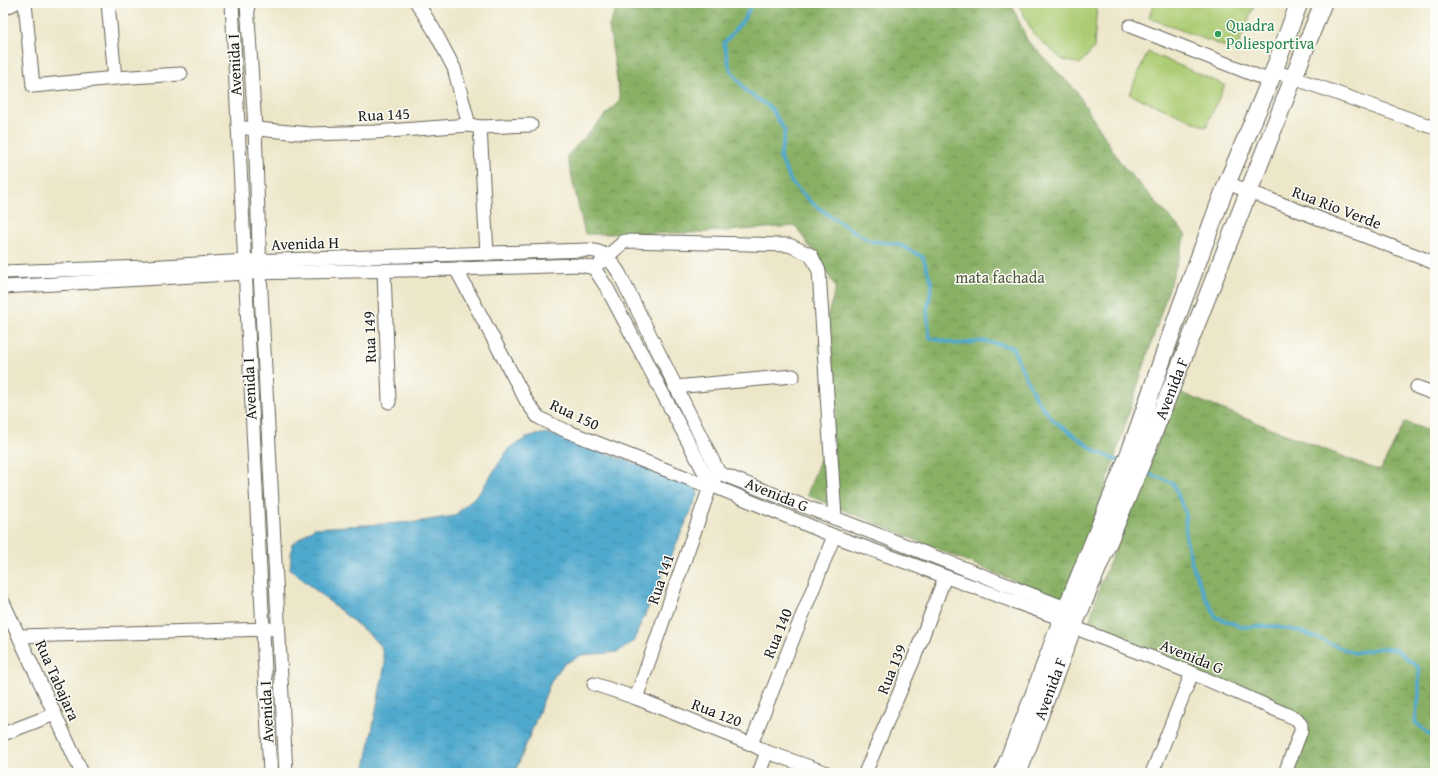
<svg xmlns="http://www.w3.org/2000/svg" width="1438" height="776" viewBox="0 0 1438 776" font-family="'Gentium Book Plus',serif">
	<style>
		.forest { fill: url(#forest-crowns); stroke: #526640 }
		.garden { fill: #accc73; stroke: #647448 }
		.water { fill: url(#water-ripples); stroke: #366274 }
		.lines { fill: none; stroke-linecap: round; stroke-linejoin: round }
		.stream { stroke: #4fa9cd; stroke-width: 3.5 }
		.minor-casing { stroke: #656359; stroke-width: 15 }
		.major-casing { stroke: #656359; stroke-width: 19 }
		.minor { stroke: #fff; stroke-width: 13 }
		.major { stroke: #fff; stroke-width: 17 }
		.leisure-dot { fill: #2e9e5b; stroke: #fdfcf7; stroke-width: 1.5 }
		.labels { text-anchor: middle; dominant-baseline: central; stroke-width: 3; stroke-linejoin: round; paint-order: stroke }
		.leisure-label { font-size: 16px; fill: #27864d; stroke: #fdfcf7; text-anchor: start }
		.street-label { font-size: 16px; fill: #1c1c1c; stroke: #fdfcf7 }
		.park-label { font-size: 16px; fill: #4e5a3a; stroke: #fdfcf7 }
	</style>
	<defs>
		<pattern id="forest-crowns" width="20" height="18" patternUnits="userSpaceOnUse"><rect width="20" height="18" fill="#89b065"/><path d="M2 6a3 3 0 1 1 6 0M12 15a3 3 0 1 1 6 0" fill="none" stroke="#6f8e52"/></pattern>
		<pattern id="water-ripples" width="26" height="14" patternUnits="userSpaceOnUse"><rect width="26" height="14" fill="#4fa9cd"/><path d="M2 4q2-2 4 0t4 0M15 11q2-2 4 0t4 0" fill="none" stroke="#4189a6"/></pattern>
	</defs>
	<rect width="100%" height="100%" fill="#fdfcf7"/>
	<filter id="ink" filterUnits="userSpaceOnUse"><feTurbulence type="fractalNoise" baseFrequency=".025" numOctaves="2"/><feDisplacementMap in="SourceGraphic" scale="8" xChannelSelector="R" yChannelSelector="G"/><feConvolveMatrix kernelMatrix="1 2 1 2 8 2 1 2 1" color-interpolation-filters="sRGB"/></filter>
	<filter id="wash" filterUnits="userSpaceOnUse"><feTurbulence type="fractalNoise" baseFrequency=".012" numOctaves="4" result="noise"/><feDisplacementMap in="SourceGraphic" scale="16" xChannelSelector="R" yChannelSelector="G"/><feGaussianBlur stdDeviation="0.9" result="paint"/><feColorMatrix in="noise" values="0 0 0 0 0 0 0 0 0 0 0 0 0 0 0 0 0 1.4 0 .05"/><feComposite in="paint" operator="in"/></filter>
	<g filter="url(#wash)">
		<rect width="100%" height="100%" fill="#ede7ca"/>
		<g class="forest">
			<path d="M 619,3 L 1011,3 L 1027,40 L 1076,91 L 1122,165 L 1186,235 L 1068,603 L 807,495 L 837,413 L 819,345 L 836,287 L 796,226 L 694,233 L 585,234 L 567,156 L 620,100 L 609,26 Z"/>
			<path d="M 1178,392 L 1380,471 L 1405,422 L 1435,433 L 1435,773 L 1290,773 L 1310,722 L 1088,625 L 1100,586 Z"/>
		</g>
		<g class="garden">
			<path d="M 1018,3 L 1097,3 L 1094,48 L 1080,64 L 1063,60 L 1034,35 Z"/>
			<path d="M 1154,3 L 1255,3 L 1236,51 L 1149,18 Z"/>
			<path d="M 1148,52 L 1225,85 L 1206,127 L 1129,94 Z"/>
		</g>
		<path class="water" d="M 548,433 L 692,483 L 696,488 L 698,495 L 633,642 L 618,652 L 582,655 L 564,664 L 551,681 L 515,773 L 364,773 L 385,663 L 381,647 L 371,636 L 290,569 L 292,544 L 314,528 L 416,522 L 454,516 L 480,492 L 509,448 L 530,436 Z"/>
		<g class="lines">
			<g class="stream">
				<path d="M 753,3 L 742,22 L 724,43 L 730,69 L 747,92 L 771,108 L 785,131 L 780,158 L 792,183 L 812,203 L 834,219 L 870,241 L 898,244 L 923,257 L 932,284 L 927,311 L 930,338 L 957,344 L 984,341 L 1012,347 L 1035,397 L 1053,420 L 1097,452 L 1122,462"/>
				<path d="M 1142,471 L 1173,483 L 1174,486 L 1185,512 L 1186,539 L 1193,567 L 1203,592 L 1216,617 L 1242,627 L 1271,626 L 1299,631 L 1354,653 L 1380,648 L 1397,650 L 1419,668 L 1419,696 L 1415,722 L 1435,739"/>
			</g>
		</g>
	</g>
	<g filter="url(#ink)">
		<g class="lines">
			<g class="minor-casing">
				<g id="minor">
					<path d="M 25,3 L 33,86 L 115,78 L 181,74"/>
					<path d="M 108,3 L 115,78"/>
					<path d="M 232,3 C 247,260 255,516 270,773"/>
					<path d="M 247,3 L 255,128 L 260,273 L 286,773"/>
					<path d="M 417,3 L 434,30 L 454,68 L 469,125"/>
					<path d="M 3,9 L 15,3"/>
					<path d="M 1130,26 L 1270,81"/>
					<path d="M 1274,71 L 1435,128"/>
					<path d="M 480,127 L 487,254"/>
					<path d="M 246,128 L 311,134 L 375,132 L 469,125 L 480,127 L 531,125"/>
					<path d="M 1227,183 L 1435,263"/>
					<path d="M 601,262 L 625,241 L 789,245 L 811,255 L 819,271 L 835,518"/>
					<path d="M 594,268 L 607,288 L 711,485 L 834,536 L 1062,619"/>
					<path d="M 456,269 L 527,402 L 538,417 L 551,424 L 569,432 L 710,487"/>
					<path d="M 384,271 L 389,402"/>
					<path d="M 3,272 L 147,267 L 246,261 L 587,250 C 606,251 609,258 619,273 L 719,473 L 1066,608"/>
					<path d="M 3,287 L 246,273 L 456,269 L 579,265 L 594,268"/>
					<path d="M 675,387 L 793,376"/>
					<path d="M 1417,387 L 1435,394"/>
					<path d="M 3,602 L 82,773"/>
					<path d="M 1073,627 L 1192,673 L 1297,719 L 1301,725 L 1301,731 L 1285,773"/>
					<path d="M 20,636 L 270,629"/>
					<path d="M 594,684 L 636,698 L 751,744 L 767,752 L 827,773"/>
					<path d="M 636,698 L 710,487 L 714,481"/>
					<path d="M 3,734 L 55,714"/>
					<path d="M 751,744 L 834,536"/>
					<path d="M 759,773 L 767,752"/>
					<path d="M 865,773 L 913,661 L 945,577"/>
					<path d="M 1152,773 L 1192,673"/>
				</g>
			</g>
			<g class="major-casing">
				<g id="major">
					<path d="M 1003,773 L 1030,705 L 1062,619 L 1131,449 L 1180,309 L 1227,183 L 1270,81 L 1299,3"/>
					<path id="s1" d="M 1018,773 L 1073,627 L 1146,452 L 1323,3"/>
				</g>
			</g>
			<use href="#minor" class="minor"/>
			<use href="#major" class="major"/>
		</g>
	</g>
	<circle class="leisure-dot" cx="1218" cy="34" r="4"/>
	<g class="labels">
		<g class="leisure-label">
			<text x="1226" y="25">Quadra<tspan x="1226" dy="18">Poliesportiva</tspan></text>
		</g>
		<g class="street-label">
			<text transform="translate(234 65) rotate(-93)">Avenida I</text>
			<text transform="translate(384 114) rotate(-3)">Rua 145</text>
			<text transform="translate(1337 207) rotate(21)">Rua Rio Verde</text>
			<text transform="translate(305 243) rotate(-2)">Avenida H</text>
			<text transform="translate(369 337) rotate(-92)">Rua 149</text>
			<text stroke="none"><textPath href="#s1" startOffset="414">Avenida F</textPath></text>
			<text transform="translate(249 389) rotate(-93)">Avenida I</text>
			<text transform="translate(575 414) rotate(25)">Rua 150</text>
			<text transform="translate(777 494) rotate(22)">Avenida G</text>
			<text transform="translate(660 579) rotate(-71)">Rua 141</text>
			<text transform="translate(777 633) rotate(-68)">Rua 140</text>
			<text transform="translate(1192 656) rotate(22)">Avenida G</text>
			<text transform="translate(891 669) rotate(-68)">Rua 139</text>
			<text transform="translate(58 680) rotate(66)">Rua Tabajara</text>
			<text stroke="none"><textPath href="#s1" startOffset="90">Avenida F</textPath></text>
			<text transform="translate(266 712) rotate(-93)">Avenida I</text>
			<text transform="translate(717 712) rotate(21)">Rua 120</text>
		</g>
		<g class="park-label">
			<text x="1000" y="277">mata fachada</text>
		</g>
	</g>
	<rect width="1438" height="776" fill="none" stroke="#fdfcf7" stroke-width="16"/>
</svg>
